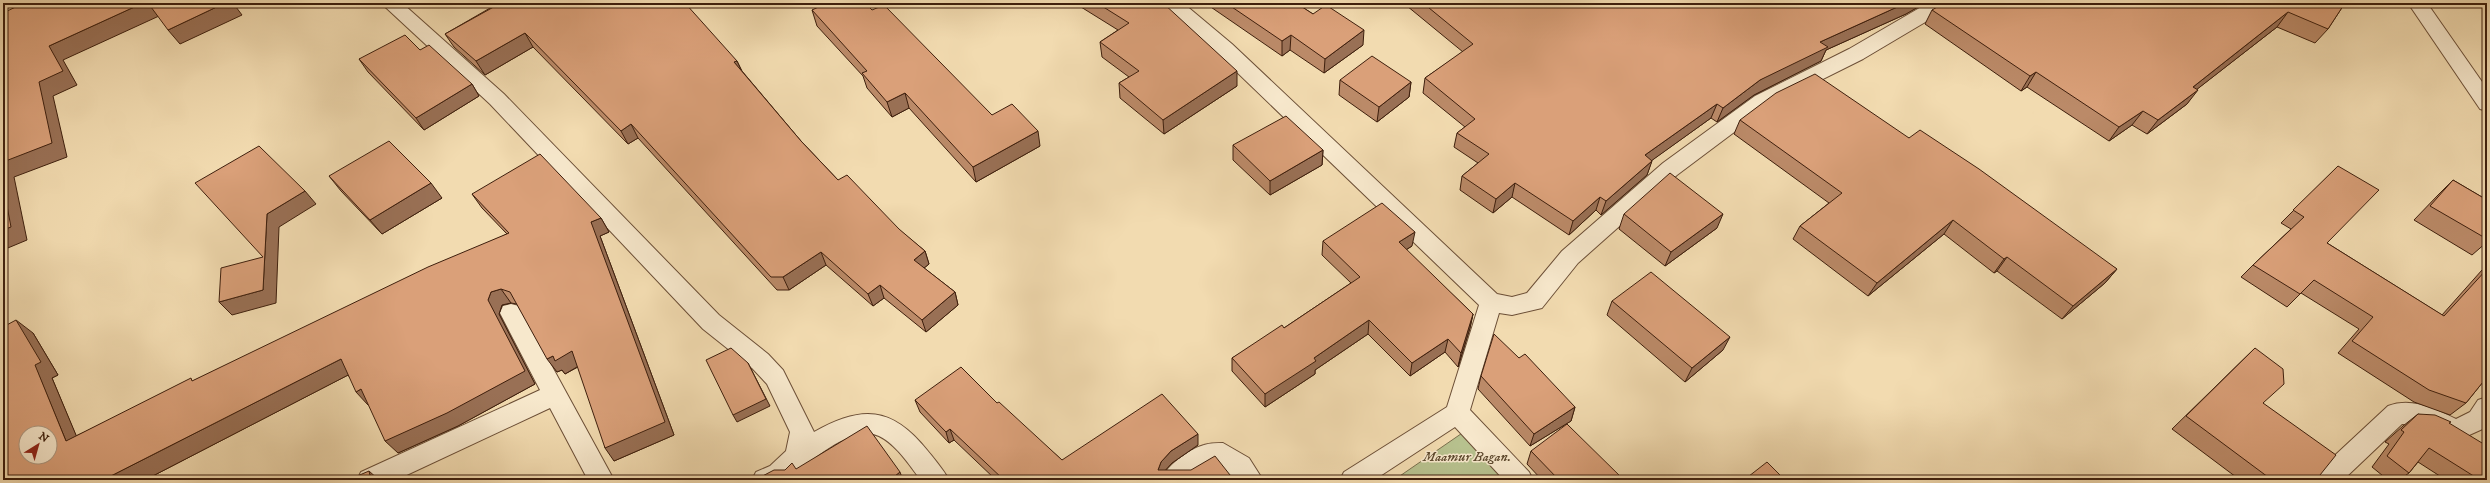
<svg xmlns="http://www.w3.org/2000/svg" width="2490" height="483" viewBox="0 0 2490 483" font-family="'IM FELL DW Pica',serif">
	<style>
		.green { fill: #b7c18e; stroke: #7a704e }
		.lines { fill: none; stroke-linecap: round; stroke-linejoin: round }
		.minor-casing { stroke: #6b4e36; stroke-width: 2 }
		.minor { fill: #f7e8cc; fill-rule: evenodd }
		.wall { fill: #bb8a68; stroke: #3e1f0d }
		.shaded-wall { fill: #997055; stroke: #3e1f0d }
		.building { fill: #daa079; stroke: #3e1f0d; fill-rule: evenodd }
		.labels { text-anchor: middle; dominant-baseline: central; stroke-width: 3; stroke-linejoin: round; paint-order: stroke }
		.park-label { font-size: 14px; font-style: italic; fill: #5c482d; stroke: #f7e8cc }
	</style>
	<rect width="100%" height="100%" fill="#f2dbb0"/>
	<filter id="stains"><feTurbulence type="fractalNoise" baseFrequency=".005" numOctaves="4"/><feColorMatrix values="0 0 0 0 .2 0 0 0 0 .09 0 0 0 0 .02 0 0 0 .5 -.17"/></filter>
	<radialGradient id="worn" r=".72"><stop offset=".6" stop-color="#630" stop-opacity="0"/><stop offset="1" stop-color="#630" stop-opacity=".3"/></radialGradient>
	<path class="green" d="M 1471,427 L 1520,480 L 1394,480 Z"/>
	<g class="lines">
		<g class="minor-casing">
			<g id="minor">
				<path d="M 381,3 L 402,3 L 504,94 L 719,315 L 768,354 L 783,370 L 814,432 C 861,405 892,406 927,450 C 935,460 943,469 949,480 L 921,480 C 909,465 897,445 879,436 C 853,423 806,463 790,480 L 752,480 L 756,472 L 770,466 L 786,451 L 790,432 L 767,384 L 752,368 L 703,329 L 490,104 Z"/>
				<path d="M 1162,3 L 1183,3 L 1232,44 L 1497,294 L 1512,297 L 1527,293 L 1562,251 L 1663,163 L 1755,96 L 1849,49 L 1928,3 L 1951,3 L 1949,8 L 1863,59 L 1769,106 L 1677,175 L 1578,263 L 1542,308 L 1512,315 L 1499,313 L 1470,410 L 1529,472 L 1533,480 L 1504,480 L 1455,427 L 1374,480 L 1340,480 L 1344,472 L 1447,407 L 1479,305 L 1218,54 Z"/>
				<path d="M 2408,3 L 2427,3 L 2487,89 L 2487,111 L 2480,109 Z"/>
				<path d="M 511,304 L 519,306 L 614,480 L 588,480 L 550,408 L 396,480 L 357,480 L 361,472 L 540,390 L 500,313 L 503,306 Z"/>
				<path d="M 2487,397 L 2487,427 L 2456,441 L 2420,425 L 2402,424 L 2343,480 L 2313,480 L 2317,472 L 2388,406 C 2412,397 2435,409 2456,419 L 2470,412 L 2478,400 Z"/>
				<path d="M 1223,443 L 1249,458 L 1263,480 L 1236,480 L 1219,465 L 1211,466 L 1192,480 L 1160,480 C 1167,466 1189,449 1204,445 C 1210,443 1217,443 1223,443 Z"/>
			</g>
		</g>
		<use href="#minor" class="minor"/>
	</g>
	<g class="wall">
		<path d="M 497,3 L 630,3 L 632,5 L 737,61 L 742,71 L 801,141 L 838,180 L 925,251 L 929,264 L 924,268 L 955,292 L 958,305 L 926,332 L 884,298 L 873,306 L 826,265 L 789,290 L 777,290 L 638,138 L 628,144 L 533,47 L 485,75 L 454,47 L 445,34 L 497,4 Z"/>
		<path d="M 1080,3 L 1163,3 L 1237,86 L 1164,134 L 1120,98 L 1119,83 L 1129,77 L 1102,57 L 1100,42 L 1118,30 L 1081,7 Z"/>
		<path d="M 1205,3 L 1296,3 L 1313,14 L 1363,45 L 1324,73 L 1290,50 L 1282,56 Z"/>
		<path d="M 1408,3 L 1925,3 L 1906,14 L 1826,50 L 1821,61 L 1754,95 L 1717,122 L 1711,118 L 1652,160 L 1647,175 L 1601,215 L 1596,210 L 1569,235 L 1512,197 L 1493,213 L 1460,190 L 1462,176 L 1478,163 L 1454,147 L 1457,133 L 1465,127 L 1423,93 L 1425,78 L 1463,52 L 1407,6 Z"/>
		<path d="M 2345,3 L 2328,29 L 2315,43 L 2277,27 L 2197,89 L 2187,104 L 2147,134 L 2132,125 L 2109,141 L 2027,87 L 2021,91 L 1925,24 L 1932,10 Z"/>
		<path d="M 812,10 L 872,10 L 992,115 L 1040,146 L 976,182 L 909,108 L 892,117 L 867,88 L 863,76 L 817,26 Z"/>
		<path d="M 420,50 L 472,84 L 479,96 L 424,130 L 368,72 L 359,59 Z"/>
		<path d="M 1340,80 L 1411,82 L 1409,97 L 1377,122 L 1339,95 Z"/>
		<path d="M 1740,120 L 1909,138 L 2117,269 L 2105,283 L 2062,319 L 1997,271 L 1994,273 L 1944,234 L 1868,296 L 1793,239 L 1800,226 L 1829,203 L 1734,134 Z"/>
		<path d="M 1233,145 L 1323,150 L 1322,165 L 1270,195 L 1233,160 Z"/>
		<path d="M 2338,166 L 2327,243 L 2442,315 L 2482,270 L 2487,266 L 2487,377 L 2466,403 L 2450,415 L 2414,402 L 2338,353 L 2359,329 L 2301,293 L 2287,307 L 2241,277 L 2253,265 L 2291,229 L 2281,223 Z"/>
		<path d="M 329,176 L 442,198 L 382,234 L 341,191 Z"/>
		<path d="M 2453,180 L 2487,200 L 2487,242 L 2472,255 L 2414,220 L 2438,195 Z"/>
		<path d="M 472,194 L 601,218 L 609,232 L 600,236 L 674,435 L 614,461 L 578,367 L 565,374 L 562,370 L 557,372 L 517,304 L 511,303 L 502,305 L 499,314 L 535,384 L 458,426 L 398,453 L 369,405 L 348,375 L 145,480 L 3,480 L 33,333 L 58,375 L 52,378 L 76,436 L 193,381 L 507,234 L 482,208 Z"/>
		<path d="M 1624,214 L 1717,228 L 1665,266 L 1619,229 Z"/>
		<path d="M 1323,241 L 1412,246 L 1406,250 L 1473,314 L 1470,328 L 1458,367 L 1445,352 L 1410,376 L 1368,334 L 1315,370 L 1315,374 L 1265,407 L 1232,371 L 1232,358 L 1284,328 L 1351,283 L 1322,255 Z"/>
		<path d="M 1612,301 L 1723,350 L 1685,382 L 1607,315 Z"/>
		<path d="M 2255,348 L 2263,403 L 2316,480 L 2240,480 L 2172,429 Z"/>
		<path d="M 1519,358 L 1575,407 L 1571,421 L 1530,446 L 1478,389 L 1481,376 Z"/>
		<path d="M 915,400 L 997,403 L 1062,460 L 1198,445 L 1172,463 L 1165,470 L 1234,480 L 996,480 L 954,440 L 949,443 L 920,412 Z"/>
		<path d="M 2418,414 L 2449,423 L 2487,480 L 2446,480 L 2418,462 L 2409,473 L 2399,480 L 2388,480 L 2372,467 L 2389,444 L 2385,442 L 2403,426 Z"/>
		<path d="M 1531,451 L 1622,478 L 1621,480 L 1542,480 L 1527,464 Z"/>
	</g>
	<g class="shaded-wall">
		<path d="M 143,3 L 148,3 L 159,16 L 63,60 L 77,85 L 53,96 L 67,157 L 14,177 L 27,240 L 3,250 L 3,162 L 49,46 Z"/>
		<path d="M 225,3 L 233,3 L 242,15 L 180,44 L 168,30 Z"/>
		<path d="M 1906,3 L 1925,3 L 1906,14 L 1826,50 L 1821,61 L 1754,95 L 1717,122 L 1723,108 L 1760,80 L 1820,42 Z"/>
		<path d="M 2288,12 L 2277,27 L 2182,101 L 2193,87 Z"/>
		<path d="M 1364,30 L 1363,45 L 1324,73 L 1325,59 Z"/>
		<path d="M 525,33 L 533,47 L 485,75 L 476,61 Z"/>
		<path d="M 1291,35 L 1290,50 L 1282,56 L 1282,41 Z"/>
		<path d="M 737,61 L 743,74 L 734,62 Z"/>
		<path d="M 1237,71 L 1237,86 L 1164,134 L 1163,120 Z"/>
		<path d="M 2036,72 L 2027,87 L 2021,91 L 2030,76 Z"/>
		<path d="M 1411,82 L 1409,97 L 1377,122 L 1379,107 Z"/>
		<path d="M 472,84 L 479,96 L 424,130 L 416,118 Z"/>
		<path d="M 2198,90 L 2187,104 L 2147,134 L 2158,120 Z"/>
		<path d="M 905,93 L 909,108 L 892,117 L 887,102 Z"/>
		<path d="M 1717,104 L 1711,118 L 1640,169 L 1645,155 Z"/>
		<path d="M 2143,111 L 2132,125 L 2109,141 L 2119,127 Z"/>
		<path d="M 631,124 L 638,138 L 628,144 L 621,131 Z"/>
		<path d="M 1038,131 L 1040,146 L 976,182 L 973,167 Z"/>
		<path d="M 1323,150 L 1322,165 L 1270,195 L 1270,181 Z"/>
		<path d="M 1652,161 L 1647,175 L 1601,215 L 1606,201 Z"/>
		<path d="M 431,183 L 442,198 L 382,234 L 370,220 Z"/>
		<path d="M 1515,183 L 1512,197 L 1493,213 L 1496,199 Z"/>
		<path d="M 305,191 L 316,204 L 279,227 L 276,303 L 232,315 L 219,302 L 263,290 L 267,214 Z"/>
		<path d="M 1600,197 L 1596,210 L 1569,235 L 1573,221 Z"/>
		<path d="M 1723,214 L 1717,228 L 1665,266 L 1671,252 Z"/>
		<path d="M 601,218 L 609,232 L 600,236 L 674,435 L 614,461 L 605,448 L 591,222 Z"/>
		<path d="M 1953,220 L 1944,234 L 1868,296 L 1877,283 Z"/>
		<path d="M 1415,232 L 1412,246 L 1396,256 L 1399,242 Z"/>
		<path d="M 925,251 L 929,264 L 918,273 L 914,260 Z"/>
		<path d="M 821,252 L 826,265 L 789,290 L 783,277 Z"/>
		<path d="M 2007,257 L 1997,271 L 1994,273 L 2004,259 Z"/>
		<path d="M 2117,269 L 2105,283 L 2062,319 L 2073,306 Z"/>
		<path d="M 880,285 L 884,298 L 873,306 L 868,294 Z"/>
		<path d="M 501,289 L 511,303 L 502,305 L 499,314 L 535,384 L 458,426 L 398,453 L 385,441 L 488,300 L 491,292 Z"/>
		<path d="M 955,292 L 958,305 L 926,332 L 922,320 Z"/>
		<path d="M 1473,314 L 1470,328 L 1458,367 L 1461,353 Z"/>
		<path d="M 16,320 L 33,333 L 58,375 L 52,378 L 84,454 L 66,441 Z"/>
		<path d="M 1369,320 L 1368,334 L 1315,370 L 1315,374 L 1265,407 L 1265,394 L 1314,358 Z"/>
		<path d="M 1730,337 L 1723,350 L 1685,382 L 1692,368 Z"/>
		<path d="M 1448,339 L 1445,352 L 1410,376 L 1412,363 Z"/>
		<path d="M 572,351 L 582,364 L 565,374 L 562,370 L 557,372 L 547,359 L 553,356 Z"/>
		<path d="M 341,359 L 354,372 L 145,480 L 103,480 Z"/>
		<path d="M 748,363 L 770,406 L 737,422 L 733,415 Z"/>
		<path d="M 361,389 L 374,402 L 368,405 L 356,392 Z"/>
		<path d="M 1575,407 L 1571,421 L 1530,446 L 1534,434 Z"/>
		<path d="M 950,429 L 954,440 L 949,443 L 946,432 Z"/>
		<path d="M 1198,434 L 1198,445 L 1172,463 L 1162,474 L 1158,470 L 1161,462 L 1171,451 Z"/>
		<path d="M 369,471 L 379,480 L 371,480 Z"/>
		<path d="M 900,472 L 903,480 L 896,480 L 895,476 Z"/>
	</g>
	<g class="building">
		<path d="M 24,3 L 143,3 L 49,46 L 63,71 L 39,82 L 52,143 L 3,162 L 3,13 Z"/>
		<path d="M 148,3 L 225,3 L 168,30 Z"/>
		<path d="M 498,3 L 630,3 L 632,5 L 636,3 L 685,3 L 737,61 L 734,62 L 801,141 L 838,180 L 847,175 L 899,229 L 925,251 L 914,260 L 955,292 L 922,320 L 880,285 L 868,294 L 821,252 L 783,277 L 771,277 L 631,124 L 621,131 L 525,33 L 476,61 L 445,34 L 499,4 Z"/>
		<path d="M 827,3 L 865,3 L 872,10 L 884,5 L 992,115 L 1012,104 L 1038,131 L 973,167 L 905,93 L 887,102 L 862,73 L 867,71 L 812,10 Z"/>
		<path d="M 1097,3 L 1163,3 L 1237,71 L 1163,120 L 1119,83 L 1139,71 L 1100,42 L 1129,23 Z"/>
		<path d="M 1226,3 L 1296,3 L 1313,14 L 1326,5 L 1364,30 L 1325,59 L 1291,35 L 1282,41 Z"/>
		<path d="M 1423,3 L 1906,3 L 1820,42 L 1828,47 L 1760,80 L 1723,108 L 1717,104 L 1645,155 L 1652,161 L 1606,201 L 1600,197 L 1573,221 L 1515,183 L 1496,199 L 1462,176 L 1489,154 L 1457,133 L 1475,119 L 1425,78 L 1473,44 Z"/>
		<path d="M 1944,3 L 2345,3 L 2328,29 L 2288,12 L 2193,87 L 2198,90 L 2158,120 L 2143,111 L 2119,127 L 2036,72 L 2030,76 L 1932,10 Z"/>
		<path d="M 405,35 L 420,50 L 429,45 L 472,84 L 416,118 L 359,59 Z"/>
		<path d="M 1372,56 L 1411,82 L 1379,107 L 1340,80 Z"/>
		<path d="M 1815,74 L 1909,138 L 1920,130 L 1979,169 L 2117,269 L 2073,306 L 2007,257 L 2004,259 L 1953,220 L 1877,283 L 1800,226 L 1842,193 L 1740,120 L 1776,93 Z"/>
		<path d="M 1286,116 L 1323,150 L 1270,181 L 1233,145 Z"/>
		<path d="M 389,141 L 431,183 L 370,220 L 329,176 Z"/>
		<path d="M 259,146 L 305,191 L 267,214 L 263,290 L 219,302 L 221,268 L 263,257 L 195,183 Z"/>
		<path d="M 540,154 L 601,218 L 591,222 L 665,422 L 605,448 L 572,351 L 555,361 L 553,356 L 547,359 L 510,292 L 501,289 L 491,292 L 488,300 L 525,371 L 447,413 L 385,441 L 361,389 L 356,392 L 341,359 L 103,480 L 3,480 L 3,327 L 16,320 L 41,362 L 35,365 L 66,441 L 191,378 L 192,381 L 428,267 L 509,233 L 472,194 ZM 26,433 L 50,433 L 50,457 L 26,457 Z"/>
		<path d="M 2338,166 L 2379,190 L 2327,243 L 2444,316 L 2487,269 L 2487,377 L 2466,403 L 2429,390 L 2352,341 L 2373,317 L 2314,280 L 2300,294 L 2253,265 L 2304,217 L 2293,210 Z"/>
		<path d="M 1670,173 L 1723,214 L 1671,252 L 1624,214 Z"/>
		<path d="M 2453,180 L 2487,200 L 2487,239 L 2430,206 Z"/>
		<path d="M 3,185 L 11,227 L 3,230 Z"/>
		<path d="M 1382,203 L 1415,232 L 1399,242 L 1473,314 L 1461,353 L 1448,339 L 1412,363 L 1369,320 L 1314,358 L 1316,361 L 1265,394 L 1232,358 L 1282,325 L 1284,328 L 1360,277 L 1323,241 Z"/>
		<path d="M 1651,272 L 1730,337 L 1692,368 L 1612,301 Z"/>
		<path d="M 1494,334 L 1519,358 L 1525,354 L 1575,407 L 1534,434 L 1481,376 Z"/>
		<path d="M 731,348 L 748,363 L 766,399 L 733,415 L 706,360 Z"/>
		<path d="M 2255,348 L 2283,369 L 2284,384 L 2263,403 L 2336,455 L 2316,480 L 2272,480 L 2186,416 Z"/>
		<path d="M 961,367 L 997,403 L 999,402 L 1062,460 L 1162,394 L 1198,434 L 1171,451 L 1161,462 L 1158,470 L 1191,470 L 1215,456 L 1234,480 L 1004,480 L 950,429 L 946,432 L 915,400 Z"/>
		<path d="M 2418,414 L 2435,415 L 2451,422 L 2449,423 L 2487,446 L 2487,480 L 2480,480 L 2429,448 L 2409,473 L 2387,456 L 2404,432 L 2401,430 Z"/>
		<path d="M 1567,424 L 1622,478 L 1619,480 L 1559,480 L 1531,451 Z"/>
		<path d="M 867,426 L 900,472 L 895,476 L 897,480 L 755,480 L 774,470 L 785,470 L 792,463 L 796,469 Z"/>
		<path d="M 1767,462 L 1785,480 L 1744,480 Z"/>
		<path d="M 369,471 L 371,480 L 348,480 Z"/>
	</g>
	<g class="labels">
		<g class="park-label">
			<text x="1467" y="457">Maamur Bagan.</text>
		</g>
	</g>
	<rect width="2490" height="483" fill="none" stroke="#f2dbb0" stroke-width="16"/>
	<rect x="4" y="4" width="2482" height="475" fill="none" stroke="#3e1f0d" stroke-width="2"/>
	<rect x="8" y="8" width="2474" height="467" fill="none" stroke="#3e1f0d"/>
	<g transform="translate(38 445) rotate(37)"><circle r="19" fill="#f7e8cc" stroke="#ad9880"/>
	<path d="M0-3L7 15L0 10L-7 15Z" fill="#8f2418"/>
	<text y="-6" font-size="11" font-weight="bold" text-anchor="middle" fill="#3e1f0d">N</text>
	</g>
	<rect width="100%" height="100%" filter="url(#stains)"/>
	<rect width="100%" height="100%" fill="url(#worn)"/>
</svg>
